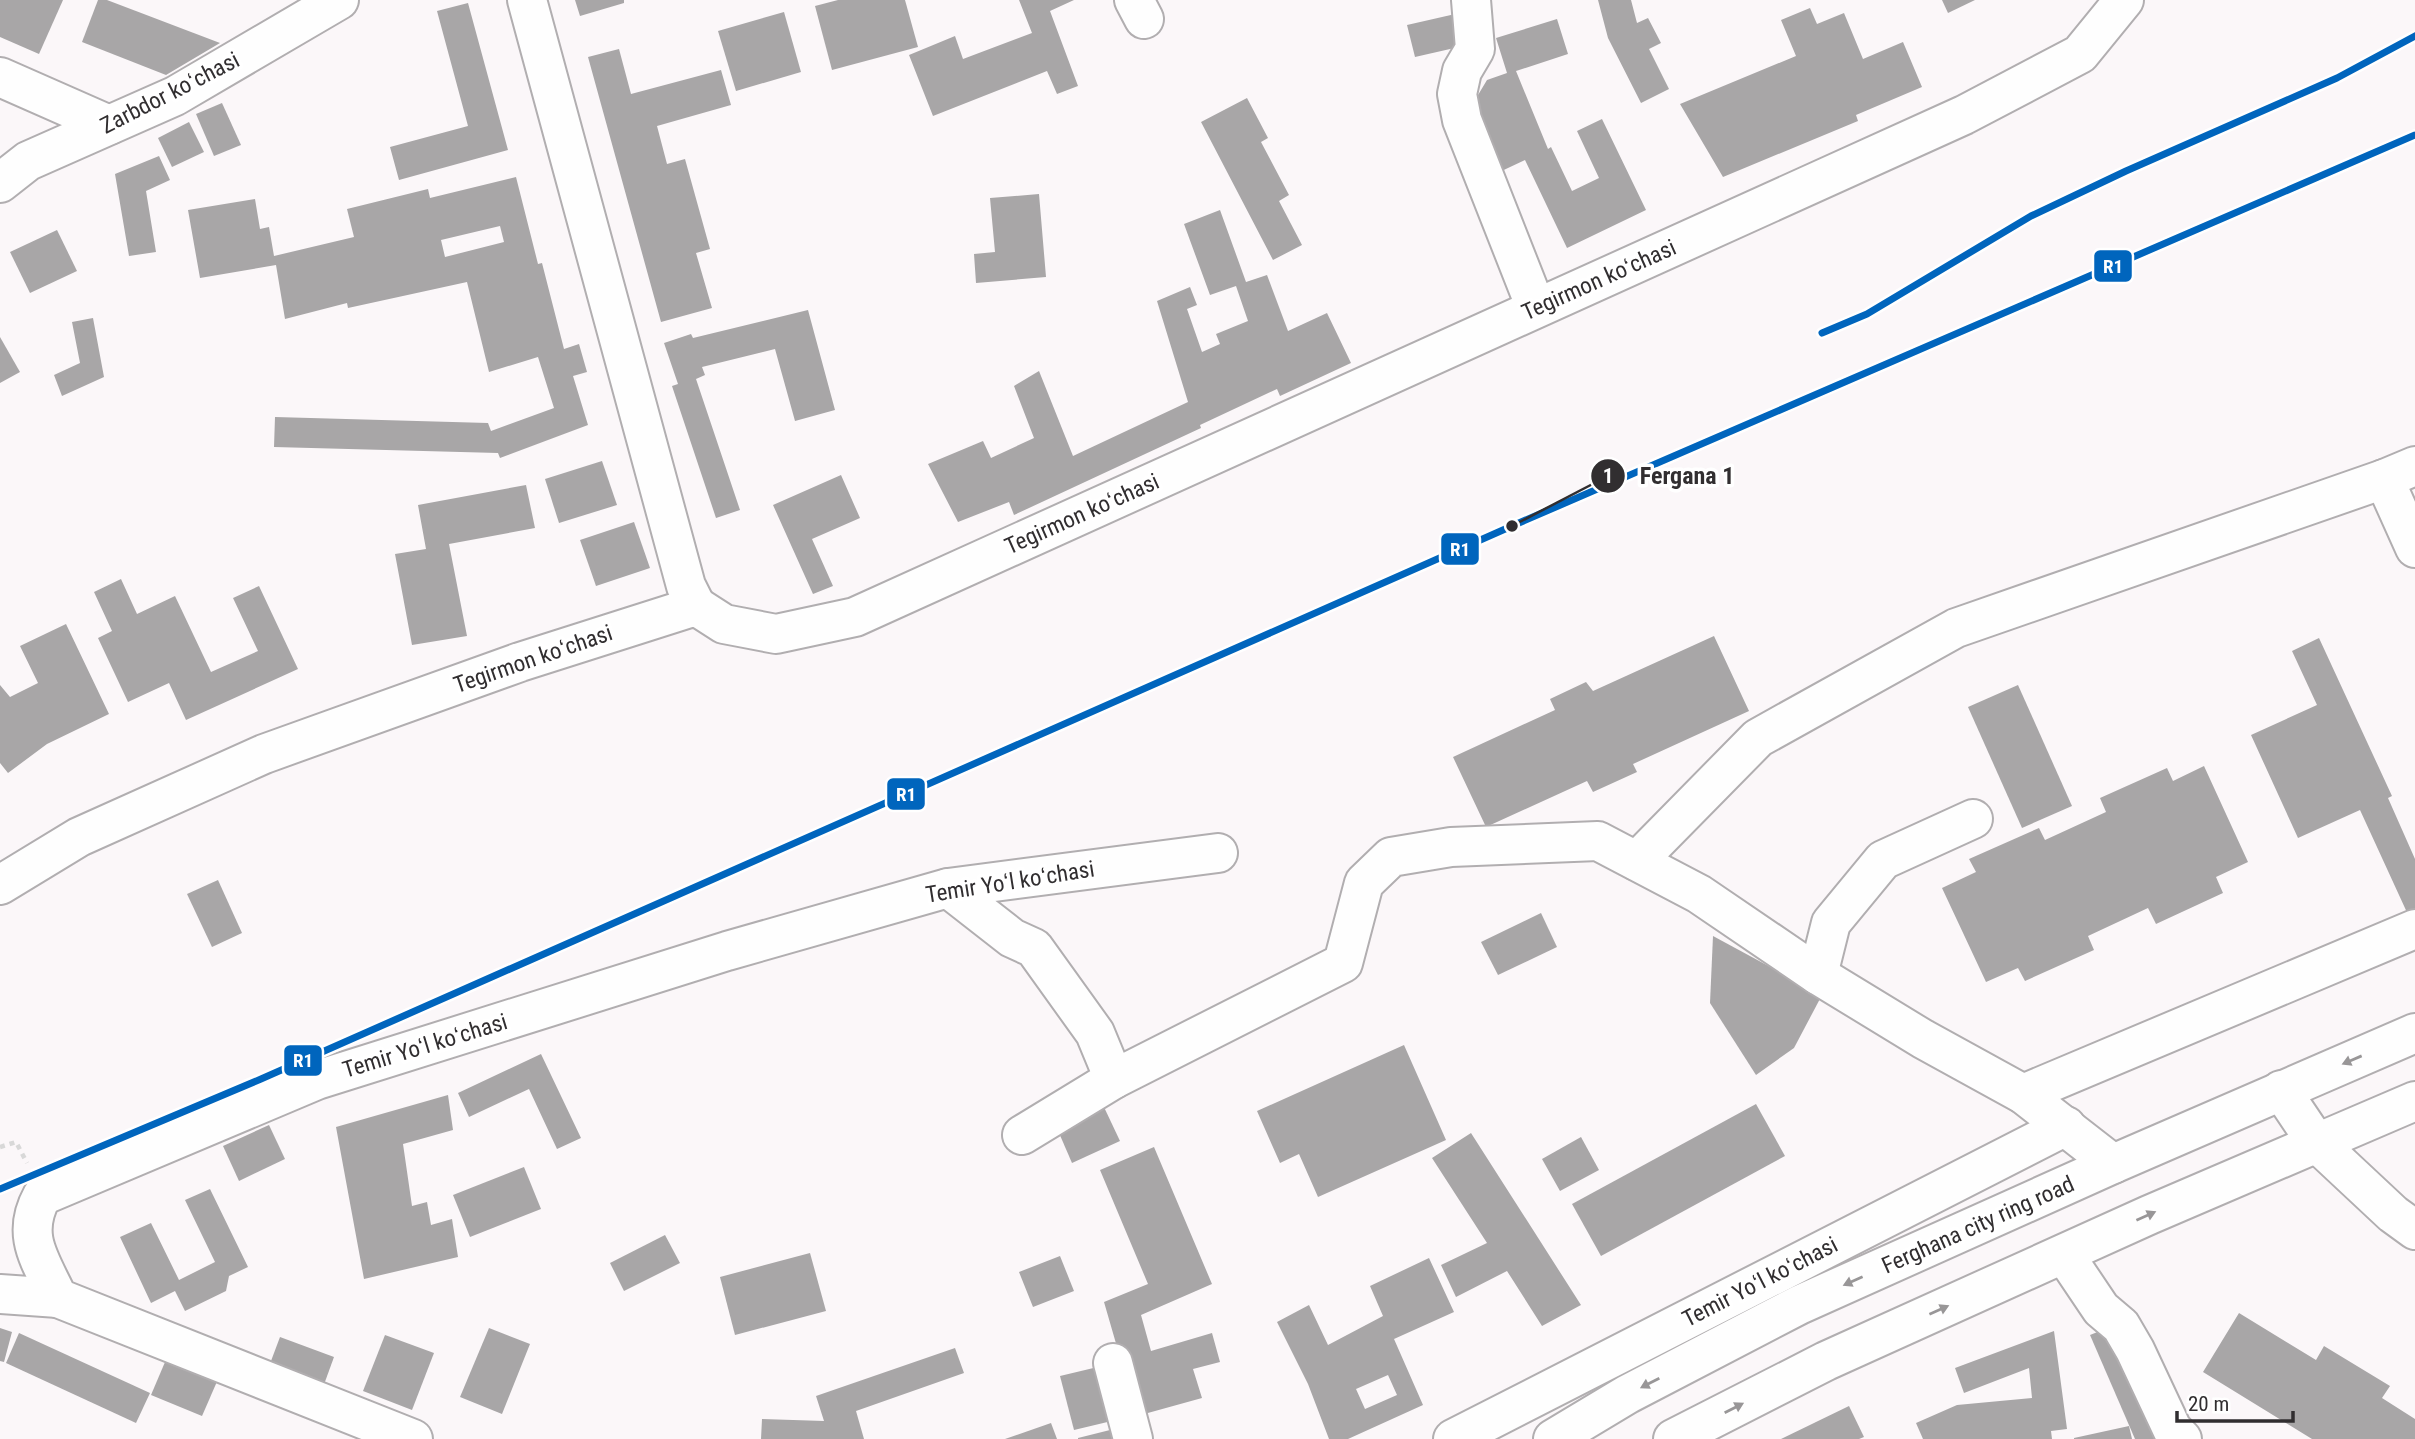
<svg xmlns="http://www.w3.org/2000/svg" width="2415" height="1439" viewBox="0 0 2415 1439" font-family="'Roboto Condensed',sans-serif">
	<style>
		.building { fill: #a8a6a7; fill-rule: evenodd }
		.lines { fill: none; stroke-linecap: round; stroke-linejoin: round }
		.minor-casing { stroke: #b1aeb0; stroke-width: 42 }
		.highway-casing { stroke: #b1aeb0; stroke-width: 42 }
		.path { stroke: #d8d8d8; stroke-width: 4.5; stroke-dasharray: 5 5; stroke-linecap: butt }
		.minor { stroke: #fefefe; stroke-width: 38 }
		.highway { stroke: #fefefe; stroke-width: 38 }
		.rail-1-casing { stroke: #fff; stroke-width: 12 }
		.rail-1 { stroke: #0065bd; stroke-width: 7 }
		.oneway { fill: #989697 }
		.labels { text-anchor: middle; dominant-baseline: central; stroke-width: 7; stroke-linejoin: round; paint-order: stroke }
		.street-label { font-size: 23px; fill: #312e30; stroke: #fff }
		.leader { fill: none; stroke: #312e30; stroke-width: 2.5 }
		.callout-dot { fill: #312e30; stroke: #fff; stroke-width: 2.5 }
		.mark-label { font-size: 21px; text-anchor: middle; font-weight: bold; fill: #fff }
		.callout-label { font-size: 24px; text-anchor: middle; font-weight: bold; fill: #312e30; stroke: #fff; stroke-width: 7; stroke-linejoin: round; paint-order: stroke }
		.line-badge { stroke: #fff; stroke-width: 2.5 }
		.badge-label { font-size: 19px; text-anchor: middle; font-weight: bold; fill: #fff }
	</style>
	<rect width="100%" height="100%" fill="#fbf7f9"/>
	<g class="building">
		<path d="M 0,0 L 63,0 L 39,54 L 0,37 Z"/>
		<path d="M 98,0 L 107,0 L 220,43 L 166,75 L 82,42 Z"/>
		<path d="M 575,0 L 624,0 L 624,3 L 580,16 Z"/>
		<path d="M 838,0 L 905,0 L 918,47 L 832,70 L 815,6 Z"/>
		<path d="M 1019,0 L 1074,0 L 1050,11 L 1078,86 L 1057,94 L 1047,71 L 933,116 L 909,55 L 955,36 L 963,59 L 1032,33 Z"/>
		<path d="M 1598,0 L 1631,0 L 1637,23 L 1648,18 L 1661,43 L 1649,49 L 1669,89 L 1641,103 L 1608,38 Z"/>
		<path d="M 1942,0 L 1975,0 L 1948,13 Z"/>
		<path d="M 468,3 L 508,150 L 399,180 L 390,147 L 468,126 L 437,11 Z"/>
		<path d="M 1810,8 L 1817,24 L 1844,13 L 1863,59 L 1903,42 L 1922,87 L 1856,115 L 1858,121 L 1723,177 L 1680,104 L 1796,56 L 1781,20 Z"/>
		<path d="M 784,12 L 801,72 L 736,91 L 718,31 Z"/>
		<path d="M 1464,12 L 1472,44 L 1415,57 L 1407,25 Z"/>
		<path d="M 1557,19 L 1568,54 L 1516,71 L 1548,149 L 1551,147 L 1572,191 L 1599,178 L 1577,131 L 1602,119 L 1646,210 L 1567,248 L 1525,160 L 1491,176 L 1469,110 L 1487,80 L 1507,73 L 1496,38 Z"/>
		<path d="M 619,49 L 631,94 L 721,70 L 731,105 L 657,126 L 667,164 L 685,159 L 710,249 L 696,253 L 712,308 L 661,322 L 588,57 Z"/>
		<path d="M 1247,98 L 1268,138 L 1261,142 L 1289,195 L 1279,201 L 1302,245 L 1273,260 L 1201,122 Z"/>
		<path d="M 222,103 L 241,145 L 214,156 L 196,114 Z"/>
		<path d="M 189,122 L 204,152 L 172,167 L 158,138 Z"/>
		<path d="M 159,156 L 170,180 L 146,191 L 156,252 L 129,256 L 115,174 Z"/>
		<path d="M 516,177 L 538,264 L 542,263 L 564,349 L 579,344 L 587,372 L 573,376 L 588,425 L 500,458 L 498,453 L 274,447 L 275,417 L 488,423 L 491,431 L 554,408 L 538,357 L 489,372 L 467,282 L 348,308 L 347,303 L 285,319 L 276,265 L 200,278 L 188,210 L 255,199 L 260,229 L 269,227 L 274,256 L 354,237 L 347,209 L 428,189 L 430,198 ZM 500,226 L 504,242 L 445,257 L 441,240 Z"/>
		<path d="M 1039,194 L 1046,277 L 976,283 L 974,254 L 995,252 L 990,198 Z"/>
		<path d="M 1220,210 L 1246,282 L 1267,275 L 1288,331 L 1327,313 L 1351,363 L 1280,396 L 1277,389 L 1200,425 L 1201,428 L 1014,515 L 1009,502 L 958,522 L 928,464 L 983,441 L 991,458 L 1034,438 L 1014,386 L 1039,371 L 1073,456 L 1188,402 L 1157,301 L 1190,287 L 1197,305 L 1187,309 L 1202,352 L 1220,344 L 1216,334 L 1248,321 L 1236,286 L 1210,295 L 1184,224 Z"/>
		<path d="M 57,230 L 77,271 L 30,293 L 10,252 Z"/>
		<path d="M 808,310 L 835,410 L 795,421 L 775,349 L 702,367 L 705,375 L 696,379 L 740,510 L 716,518 L 672,386 L 678,384 L 664,343 L 691,334 L 693,338 Z"/>
		<path d="M 93,318 L 104,377 L 62,396 L 54,375 L 80,363 L 72,322 Z"/>
		<path d="M 0,337 L 20,372 L 0,383 Z"/>
		<path d="M 602,461 L 617,505 L 559,523 L 545,479 Z"/>
		<path d="M 841,475 L 860,518 L 812,539 L 833,586 L 813,594 L 773,505 Z"/>
		<path d="M 526,485 L 535,528 L 449,544 L 467,636 L 412,645 L 395,554 L 426,549 L 418,505 Z"/>
		<path d="M 634,522 L 650,568 L 596,586 L 580,540 Z"/>
		<path d="M 121,579 L 137,614 L 175,596 L 211,672 L 258,651 L 233,598 L 259,586 L 298,669 L 186,720 L 169,683 L 128,702 L 98,638 L 112,631 L 94,592 Z"/>
		<path d="M 66,624 L 109,714 L 47,744 L 8,773 L 0,763 L 0,685 L 10,697 L 38,683 L 20,646 Z"/>
		<path d="M 1714,636 L 1749,711 L 1633,764 L 1637,772 L 1593,792 L 1587,781 L 1486,827 L 1453,757 L 1555,710 L 1550,699 L 1586,682 L 1593,691 Z"/>
		<path d="M 2319,638 L 2392,796 L 2388,798 L 2415,859 L 2415,917 L 2410,919 L 2360,810 L 2298,838 L 2251,735 L 2317,705 L 2292,651 Z"/>
		<path d="M 2018,685 L 2072,806 L 2022,828 L 1968,707 Z"/>
		<path d="M 2204,766 L 2248,862 L 2216,877 L 2223,893 L 2156,924 L 2148,908 L 2088,936 L 2094,950 L 2025,981 L 2018,968 L 1986,982 L 1942,888 L 1976,872 L 1969,859 L 2039,828 L 2045,840 L 2106,812 L 2100,798 L 2167,768 L 2173,781 Z"/>
		<path d="M 218,880 L 242,933 L 212,947 L 187,894 Z"/>
		<path d="M 1541,913 L 1557,947 L 1498,975 L 1481,942 Z"/>
		<path d="M 1713,936 L 1822,995 L 1794,1048 L 1756,1075 L 1710,1003 Z"/>
		<path d="M 1404,1045 L 1446,1140 L 1318,1197 L 1299,1154 L 1280,1163 L 1257,1111 Z"/>
		<path d="M 541,1054 L 581,1138 L 557,1149 L 529,1089 L 469,1117 L 458,1093 Z"/>
		<path d="M 448,1095 L 453,1130 L 403,1144 L 412,1206 L 427,1202 L 431,1225 L 452,1219 L 458,1257 L 364,1279 L 336,1127 Z"/>
		<path d="M 1756,1104 L 1785,1156 L 1601,1256 L 1572,1204 Z"/>
		<path d="M 1103,1105 L 1120,1141 L 1072,1163 L 1056,1126 Z"/>
		<path d="M 269,1125 L 285,1159 L 239,1181 L 223,1146 Z"/>
		<path d="M 1471,1133 L 1581,1305 L 1542,1326 L 1507,1271 L 1456,1297 L 1441,1265 L 1487,1243 L 1432,1158 Z"/>
		<path d="M 1581,1137 L 1599,1170 L 1560,1191 L 1542,1159 Z"/>
		<path d="M 1154,1147 L 1212,1284 L 1141,1315 L 1151,1351 L 1212,1333 L 1220,1362 L 1193,1369 L 1202,1398 L 1137,1416 L 1104,1302 L 1148,1284 L 1100,1170 Z"/>
		<path d="M 524,1167 L 541,1209 L 470,1237 L 453,1195 Z"/>
		<path d="M 210,1189 L 248,1267 L 229,1276 L 226,1291 L 185,1311 L 175,1291 L 151,1303 L 120,1237 L 151,1223 L 179,1280 L 215,1262 L 185,1200 Z"/>
		<path d="M 665,1235 L 680,1263 L 624,1291 L 610,1263 Z"/>
		<path d="M 810,1253 L 826,1311 L 735,1335 L 720,1277 Z"/>
		<path d="M 1060,1256 L 1074,1291 L 1033,1307 L 1019,1272 Z"/>
		<path d="M 1429,1258 L 1454,1312 L 1394,1339 L 1423,1405 L 1348,1439 L 1329,1439 L 1308,1384 L 1277,1322 L 1309,1305 L 1328,1345 L 1383,1316 L 1370,1286 ZM 1388,1375 L 1397,1395 L 1365,1409 L 1356,1389 Z"/>
		<path d="M 2239,1313 L 2316,1360 L 2324,1346 L 2390,1386 L 2382,1398 L 2415,1419 L 2415,1439 L 2312,1439 L 2203,1372 Z"/>
		<path d="M 2115,1325 L 2164,1439 L 2135,1439 L 2090,1335 Z"/>
		<path d="M 0,1328 L 12,1332 L 4,1362 L 0,1361 Z"/>
		<path d="M 489,1328 L 530,1344 L 502,1414 L 460,1397 Z"/>
		<path d="M 2054,1331 L 2067,1429 L 2051,1431 L 2052,1439 L 1923,1439 L 1916,1423 L 1957,1405 L 2032,1398 L 2029,1368 L 1964,1393 L 1955,1368 Z"/>
		<path d="M 19,1333 L 150,1393 L 136,1423 L 6,1363 Z"/>
		<path d="M 385,1335 L 434,1353 L 412,1410 L 363,1391 Z"/>
		<path d="M 280,1337 L 334,1357 L 322,1390 L 268,1369 Z"/>
		<path d="M 955,1348 L 964,1373 L 856,1411 L 864,1439 L 761,1439 L 762,1419 L 824,1421 L 816,1396 Z"/>
		<path d="M 168,1355 L 219,1377 L 202,1416 L 151,1395 Z"/>
		<path d="M 1106,1365 L 1120,1419 L 1074,1430 L 1060,1376 Z"/>
		<path d="M 1849,1406 L 1864,1437 L 1859,1439 L 1781,1439 Z"/>
		<path d="M 1051,1423 L 1057,1439 L 1005,1439 Z"/>
		<path d="M 2129,1426 L 2132,1439 L 2074,1439 L 2074,1438 Z"/>
		<path d="M 1122,1427 L 1125,1439 L 1078,1439 L 1078,1438 Z"/>
	</g>
	<g class="lines">
		<g class="minor-casing">
			<g id="minor">
				<path d="M 527,0 L 686,586 L 696,606"/>
				<path d="M 1134,0 L 1144,19"/>
				<path d="M 1471,0 L 1475,49 L 1462,71 L 1457,94 L 1462,120 L 1536,308"/>
				<path d="M 0,77 L 109,125"/>
				<path d="M 0,183 L 28,161 L 175,96 L 339,0"/>
				<path d="M 2384,479 L 2415,548"/>
				<path d="M 1637,861 L 1758,738 L 1956,628 L 2384,479 L 2415,466"/>
				<path d="M 0,885 L 79,837 L 264,754 L 520,662 L 696,606 L 724,624 L 776,634 L 855,617 L 1964,115 L 2080,54 L 2124,0"/>
				<path d="M 948,888 L 1012,938 L 1034,948 L 1095,1033 L 1114,1079 L 1022,1135"/>
				<path d="M 1818,975 L 1831,923 L 1883,860 L 1973,819"/>
				<path d="M 1114,1079 L 1343,963 L 1364,883 L 1391,857 L 1451,847 L 1598,841 L 1699,894 L 1818,975 L 1923,1039 L 2023,1094 L 2113,1164"/>
				<path d="M 2281,1090 L 2316,1142 L 2393,1214 L 2415,1230"/>
				<path d="M 2023,1094 L 2415,929"/>
				<path d="M 2064,1254 L 2101,1309 L 2121,1326 L 2135,1350 L 2172,1429 L 2182,1439"/>
				<path d="M 0,1294 L 58,1298"/>
				<path d="M 1113,1363 L 1133,1439"/>
				<path d="M 413,1439 L 58,1298 C 41,1261 20,1236 42,1196 L 317,1080 L 727,951 L 948,888 L 1218,853"/>
				<path d="M 1453,1439 L 2066,1126"/>
			</g>
		</g>
		<g class="highway-casing">
			<g id="highway">
				<path d="M 1553,1439 L 1628,1394 L 1799,1305 L 2113,1164 L 2415,1033"/>
				<path d="M 1673,1439 L 1826,1361 L 2149,1215 L 2415,1101"/>
			</g>
		</g>
		<path class="path" d="M 0,1147 L 16,1142 L 27,1163"/>
		<use href="#minor" class="minor"/>
		<use href="#highway" class="highway"/>
		<g class="rail-1-casing">
			<g id="rail-1">
				<path d="M 1822,333 L 1867,314 L 2031,216 L 2126,171 L 2337,78 L 2415,36"/>
				<path d="M 0,1189 L 261,1079 L 1512,526 L 2415,135"/>
			</g>
		</g>
		<use href="#rail-1" class="rail-1"/>
	</g>
	<defs><path id="oneway-solid" d="M-6-.8H1V-3.2L6.5 0L1 3.2V.8H-6Z" transform="scale(1.75)"/></defs>
	<g class="oneway">
		<use href="#oneway-solid" transform="translate(2352 1060) rotate(157)"/>
		<use href="#oneway-solid" transform="translate(2146 1216) rotate(-24)"/>
		<use href="#oneway-solid" transform="translate(1853 1281) rotate(156)"/>
		<use href="#oneway-solid" transform="translate(1939 1310) rotate(-24)"/>
		<use href="#oneway-solid" transform="translate(1650 1383) rotate(153)"/>
		<use href="#oneway-solid" transform="translate(1734 1408) rotate(-27)"/>
	</g>
	<g class="labels">
		<g class="street-label">
			<text transform="translate(170 93) rotate(-27)">Zarbdor koʻchasi</text>
			<text transform="translate(1599 280) rotate(-24)">Tegirmon koʻchasi</text>
			<text transform="translate(1082 514) rotate(-24)">Tegirmon koʻchasi</text>
			<text transform="translate(533 659) rotate(-19)">Tegirmon koʻchasi</text>
			<text transform="translate(1010 882) rotate(-9)">Temir Yoʻl koʻchasi</text>
			<text transform="translate(425 1046) rotate(-17)">Temir Yoʻl koʻchasi</text>
			<text transform="translate(1978 1225) rotate(-24)">Ferghana city ring road</text>
			<text transform="translate(1760 1282) rotate(-27)">Temir Yoʻl koʻchasi</text>
		</g>
	</g>
	<path class="leader" d="M1512 526L1608 476"/>
	<g class="callout-dot">
		<circle cx="1512" cy="526" r="7"/>
		<circle cx="1608" cy="476" r="18"/>
	</g>
	<g class="mark-label">
		<text x="1608" y="483">1</text>
	</g>
	<g class="callout-label">
		<text x="1687" y="484">Fergana 1</text>
	</g>
	<g class="line-badge">
		<rect x="2093" y="249" width="40" height="34" rx="7" fill="#0065bd"/>
		<rect x="1440" y="532" width="40" height="34" rx="7" fill="#0065bd"/>
		<rect x="886" y="777" width="40" height="34" rx="7" fill="#0065bd"/>
		<rect x="283" y="1044" width="40" height="33" rx="7" fill="#0065bd"/>
	</g>
	<g class="badge-label">
		<text x="2113" y="273">R1</text>
		<text x="1460" y="556">R1</text>
		<text x="906" y="801">R1</text>
		<text x="303" y="1067">R1</text>
	</g>
	<path d="M2177 1411v10h116v-10" fill="none" stroke="#312e30" stroke-width="3.5"/>
	<text x="2188" y="1411" font-size="21" fill="#312e30" stroke="#ffffff" stroke-width="5" paint-order="stroke">20 m</text>
</svg>
